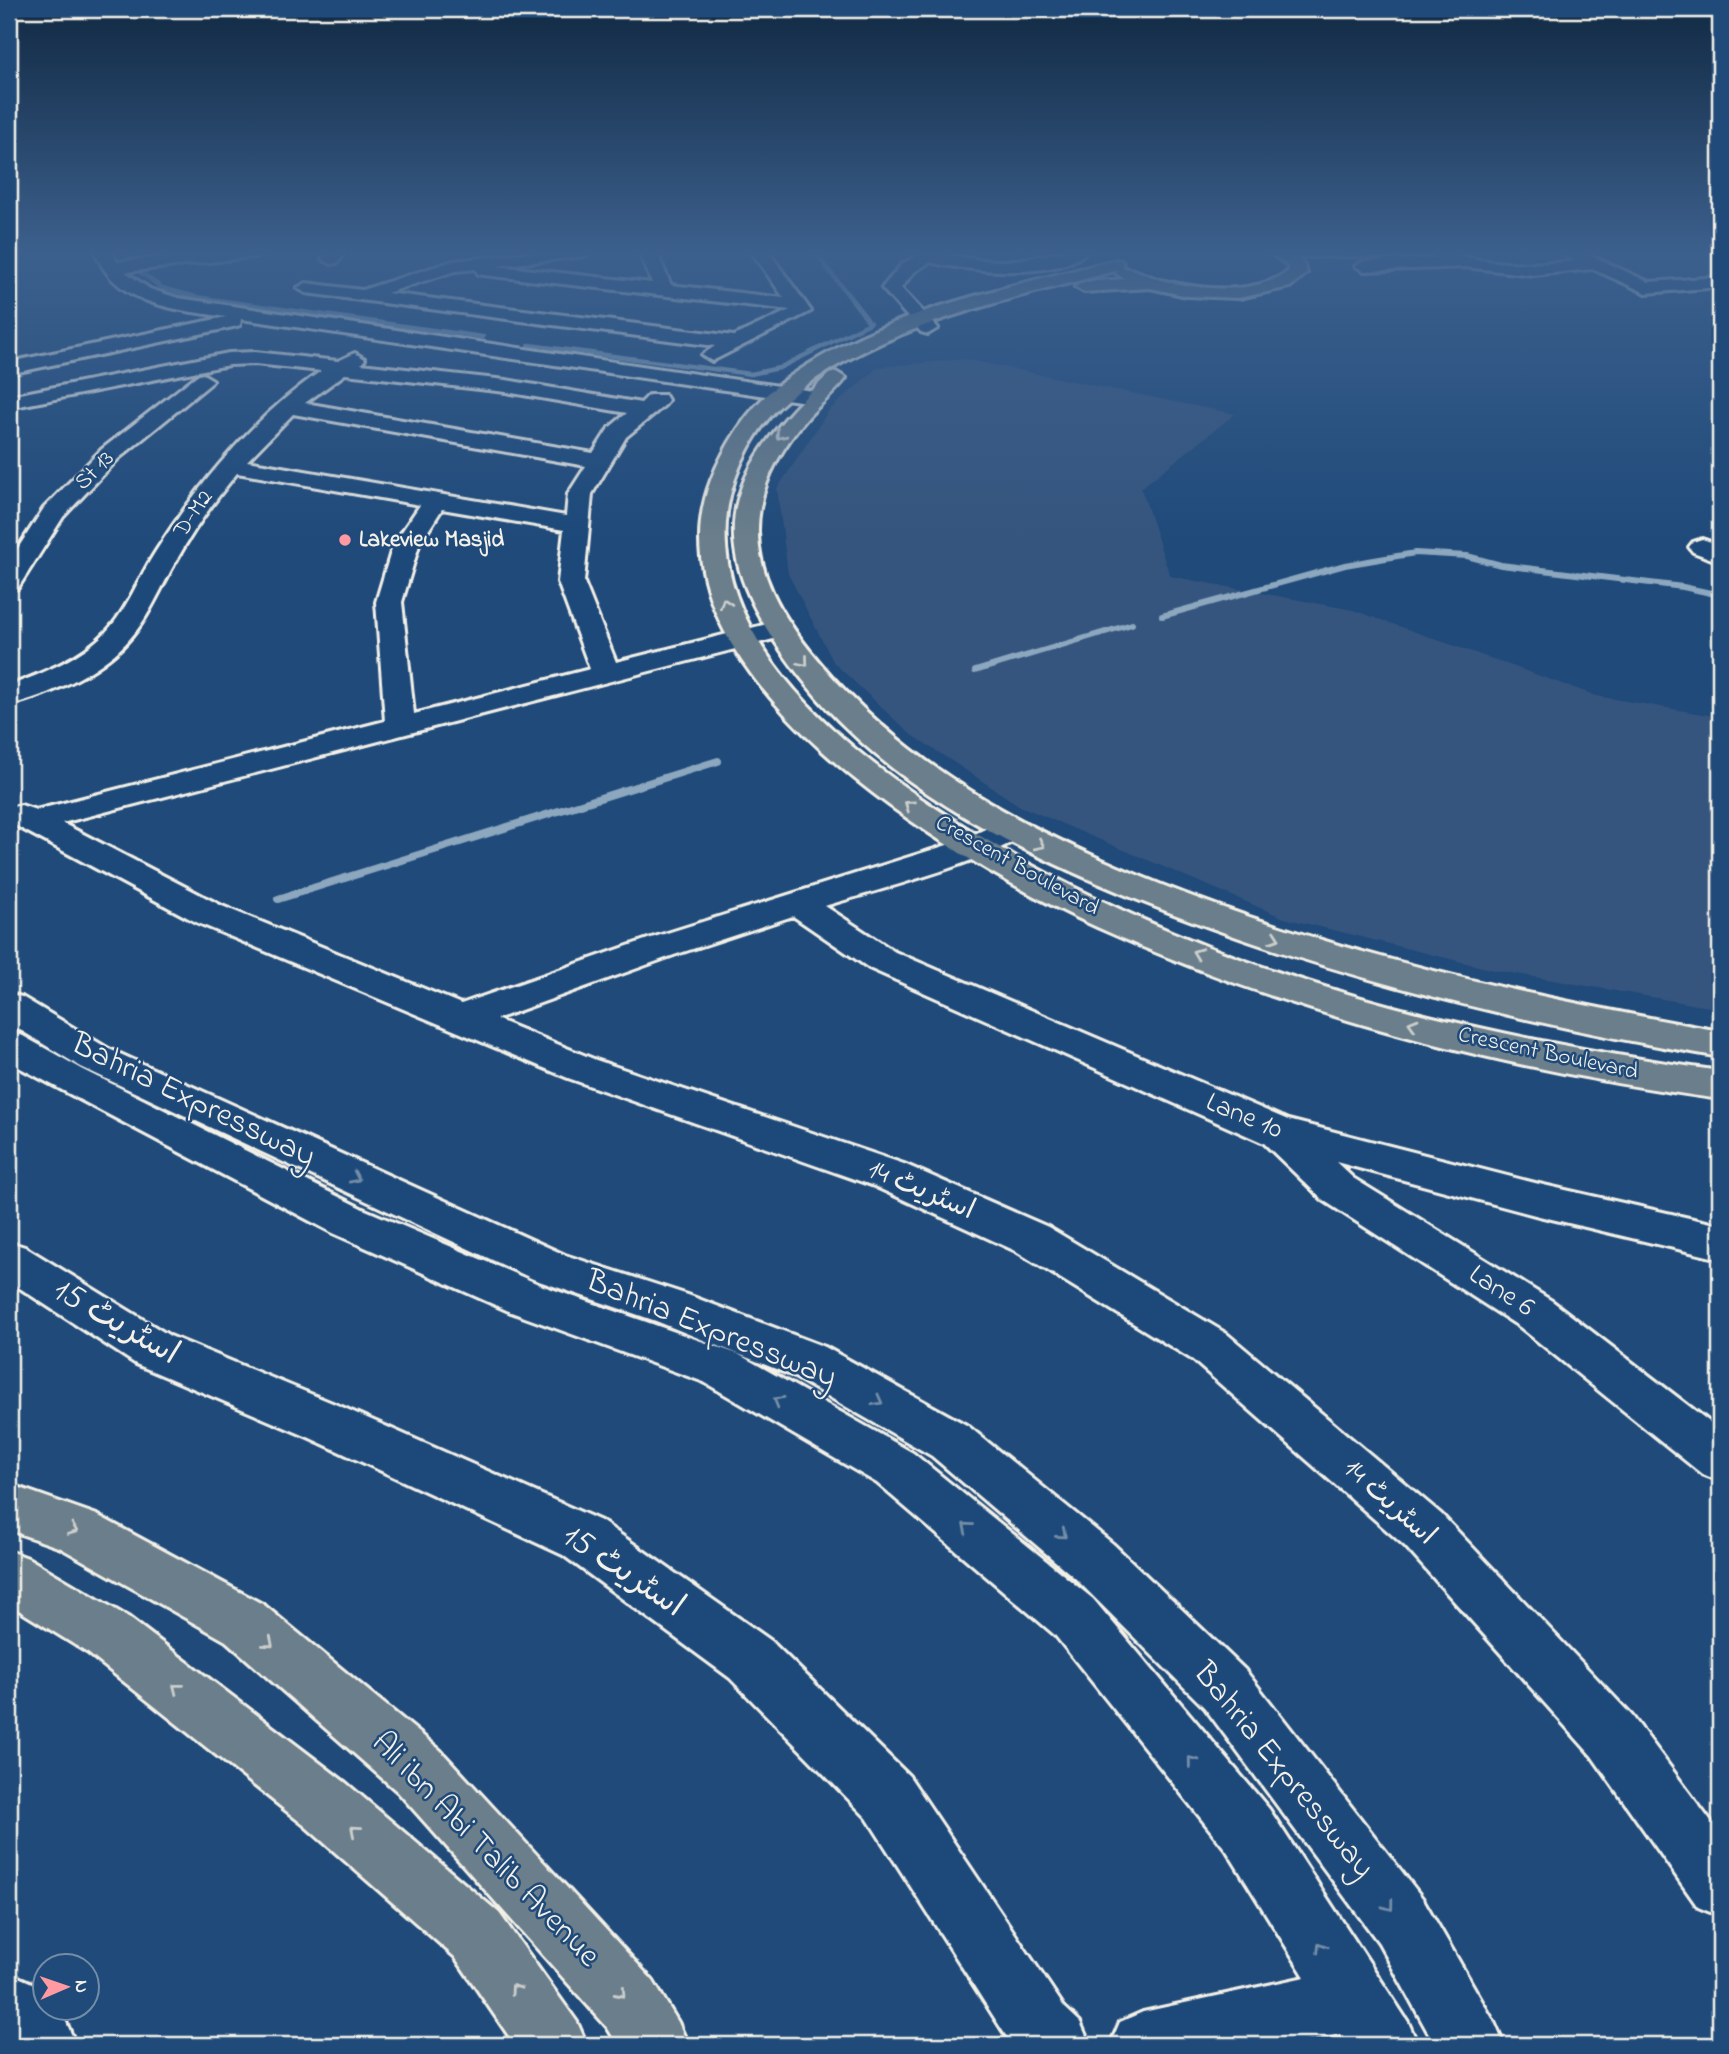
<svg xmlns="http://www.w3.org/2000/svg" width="1729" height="2054" viewBox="0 0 1729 2054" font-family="'Indie Flower','Playpen Sans Arabic',sans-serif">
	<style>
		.built { fill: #34557e }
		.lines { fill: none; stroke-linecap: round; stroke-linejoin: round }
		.stream-far2 { stroke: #8ca7be; stroke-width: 4.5 }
		.stream-far1 { stroke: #8ca7be; stroke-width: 6 }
		.stream { stroke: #8ca7be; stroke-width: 8 }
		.minor-casing { stroke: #f4f1e8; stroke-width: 6 }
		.major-casing { stroke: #f4f1e8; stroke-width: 6 }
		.minor { fill: #1f4a7a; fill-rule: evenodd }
		.major { fill: #6b7e8b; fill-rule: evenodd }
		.oneway { stroke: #cbcecc }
		.oneway2 { stroke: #748da6 }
		.poi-dot { fill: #ff9aa2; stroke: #1f4a7a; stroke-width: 2.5 }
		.labels { text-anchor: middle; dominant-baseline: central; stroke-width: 5; stroke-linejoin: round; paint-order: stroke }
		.far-street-label { font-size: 23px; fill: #f4f1e8; stroke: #1f4a7a }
		.far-poi-label { font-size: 23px; font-weight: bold; fill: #f4f1e8; stroke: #1f4a7a; text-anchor: start }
		.street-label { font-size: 28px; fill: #f4f1e8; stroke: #1f4a7a }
		.near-street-label { font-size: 33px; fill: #f4f1e8; stroke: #1f4a7a }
	</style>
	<rect width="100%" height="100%" fill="#1f4a7a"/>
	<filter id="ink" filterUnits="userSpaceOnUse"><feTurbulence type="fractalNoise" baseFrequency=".0143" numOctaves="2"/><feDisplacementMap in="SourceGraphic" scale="14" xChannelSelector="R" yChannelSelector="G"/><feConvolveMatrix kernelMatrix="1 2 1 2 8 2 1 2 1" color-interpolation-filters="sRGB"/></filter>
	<g filter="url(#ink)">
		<path class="built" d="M 964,359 L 1235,414 L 1141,488 L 1170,576 L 1353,610 L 1597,696 L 1720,717 L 1720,1009 L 1494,970 L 1284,918 L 1020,806 L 909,733 L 834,663 L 788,574 L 777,489 L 829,410 L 878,367 Z"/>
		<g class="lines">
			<g class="stream-far2">
				<path d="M 126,251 L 129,259"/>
				<path d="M 135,268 L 162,288 L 196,297 L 483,337"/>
				<path d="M 529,345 L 751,374 L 779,368 L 870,323 L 814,251"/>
			</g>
			<g class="stream-far1">
				<path d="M 1162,616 L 1345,565 L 1415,553 L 1467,556 L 1501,565 L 1683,587 L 1720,595"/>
				<path d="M 975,671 L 1132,624"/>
			</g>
			<path class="stream" d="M 278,899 L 718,761"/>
			<g class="minor-casing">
				<g id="minor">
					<path d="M 95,251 L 111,251 L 117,262 L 218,251 L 268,251 L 260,256 L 125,272 L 150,289 L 178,298 L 813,391 L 824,397 L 813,403 L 241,319 L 240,325 L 233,327 L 9,374 L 9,362 L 226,317 C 174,309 114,305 95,251 Z"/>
					<path d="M 328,251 L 346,251 L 337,263 L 331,264 L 322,259 Z"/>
					<path d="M 542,251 L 593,251 L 584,256 L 497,266 L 652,283 L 639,251 L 656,251 L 671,285 L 784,298 L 751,251 L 768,251 L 811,311 L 712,361 L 702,355 L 715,346 L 306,293 L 297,288 L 306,283 L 362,290 L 453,261 ZM 476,269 L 478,274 L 484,275 L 790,310 L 734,336 L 387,293 L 455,271 Z"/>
					<path d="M 912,251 C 941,251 969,261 999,261 C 1029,261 1058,249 1087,251 C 1061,281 965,271 930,262 L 914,272 L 901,288 L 938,328 L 928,334 L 921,332 L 882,288 L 902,264 L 916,256 Z"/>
					<path d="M 1271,251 L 1382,251 L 1373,256 L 1279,257 L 1273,256 Z"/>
					<path d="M 1425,251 C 1447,251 1466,258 1489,261 C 1517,265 1547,264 1575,261 L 1561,252 L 1581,251 L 1649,282 L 1720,277 L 1720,287 L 1646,293 L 1593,269 L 1533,275 L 1465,267 L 1364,271 L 1355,266 L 1364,261 L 1437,258 Z"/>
					<path d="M 255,352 L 338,361 L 355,353 L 365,359 L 361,364 L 506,380 L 641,403 L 649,395 L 665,395 L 668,400 L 665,405 L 626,437 L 592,494 L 584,582 L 616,662 L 779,621 L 789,623 L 793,629 L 789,635 L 62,823 L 222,906 L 461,1004 L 648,939 L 960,841 L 998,823 L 1010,820 L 1022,823 L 1027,830 C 1008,857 863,894 825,906 L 895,952 L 1288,1120 L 1539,1184 L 1720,1225 L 1720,1259 L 1539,1216 L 1336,1162 L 1353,1178 L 1552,1301 L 1720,1430 L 1720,1481 L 1702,1474 L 1520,1327 L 1323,1200 L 1264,1143 L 869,968 L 793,916 L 674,955 L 496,1019 L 596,1060 L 904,1164 L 1048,1227 L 1227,1334 L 1441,1514 L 1632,1716 L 1720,1834 L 1720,1916 L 1698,1907 L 1592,1756 L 1405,1546 L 1193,1360 L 1016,1251 L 874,1186 L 568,1078 L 196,922 L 9,822 L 9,808 L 21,805 L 36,810 L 385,721 L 376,602 L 393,545 L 420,505 L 237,473 C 214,501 193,530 176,561 C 160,589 148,620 126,643 C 98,673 48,696 9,705 L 9,686 C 43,673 80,659 106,632 C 128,609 139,577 156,551 C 200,482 253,418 321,371 L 255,364 L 229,365 L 9,408 L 9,396 L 229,353 ZM 345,374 L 506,392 L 627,413 L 609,428 L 593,453 L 305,403 ZM 293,414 L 586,466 L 568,494 L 566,516 L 247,461 ZM 442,509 L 564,530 L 558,582 L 590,669 L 414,714 L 402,602 L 419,545 Z"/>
					<path d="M 203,374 L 213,380 L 210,384 L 118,459 L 63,517 L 18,588 L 9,590 L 9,562 L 44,508 L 102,449 L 196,376 Z"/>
					<path d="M 1702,539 L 1720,545 L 1720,562 L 1693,552 L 1689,547 L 1693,542 Z"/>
					<path d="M 9,994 L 22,997 L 109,1049 L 565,1255 L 688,1295 L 825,1347 L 968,1426 L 1113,1544 L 1245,1670 L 1423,1899 L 1494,2022 L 1504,2045 L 1435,2045 L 1379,1943 L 1205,1708 L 1075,1578 L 932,1456 L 791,1375 L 656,1321 L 533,1279 L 81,1067 L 9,1023 Z"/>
					<path d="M 9,1032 L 23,1036 L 82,1069 L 363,1209 L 543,1286 L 738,1354 L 913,1453 L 1093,1599 L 1269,1809 L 1408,2022 L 1418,2045 L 1347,2045 L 1340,2034 L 1291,2045 L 1110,2045 L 1120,2022 L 1143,2012 L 1305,1977 L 1227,1851 L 1055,1635 L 877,1483 L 704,1382 L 511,1312 L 333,1233 L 9,1062 Z"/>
					<path d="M 9,1242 L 25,1247 L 170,1336 L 342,1407 L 601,1521 L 770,1640 L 909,1776 L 1064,2007 L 1080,2022 L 1090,2045 L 1012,2045 L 867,1818 L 730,1678 L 563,1555 L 308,1437 L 136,1364 L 9,1281 Z"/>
					<path d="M 9,1973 L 32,1983 L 46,1998 L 46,2008 L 55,2008 L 66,2022 L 76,2045 L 9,2045 Z"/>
				</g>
			</g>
			<g class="major-casing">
				<g id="major">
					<path d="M 1268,251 C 1288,251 1301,252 1307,273 L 1290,287 L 1239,298 L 1187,296 L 1150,288 L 1084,292 L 1075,287 L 1084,282 L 1124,279 L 1116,273 L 1118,270 C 1007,301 886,323 793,395 C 758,421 733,469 727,512 C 699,724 1083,903 1246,961 C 1400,1016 1558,1048 1720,1071 L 1720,1099 C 1506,1070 1294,1016 1097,927 C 955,862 637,673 711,480 C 724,447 748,408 777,386 C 873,313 1001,289 1116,260 L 1122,261 L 1123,268 C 1137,269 1151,278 1165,281 C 1204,290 1254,295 1289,271 L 1287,265 Z"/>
					<path d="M 836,372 L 846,378 C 836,392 821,403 809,416 C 786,442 766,473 760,508 C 749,568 784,621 821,664 C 911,770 1034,834 1162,885 C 1343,956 1530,997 1720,1031 L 1720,1057 C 1522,1024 1324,975 1138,900 C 1040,860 938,812 859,740 C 830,714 804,684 782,652 C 698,533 730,467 829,374 Z"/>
					<path d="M 9,1484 L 97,1515 L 264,1605 L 440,1750 L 653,1981 L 678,2022 L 688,2045 L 618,2045 L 607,2027 L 398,1792 L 226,1641 L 61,1548 L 9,1530 Z"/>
					<path d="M 9,1551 L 28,1558 L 128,1617 L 346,1783 L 499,1913 L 577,2022 L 587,2045 L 515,2045 L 455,1957 L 304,1825 L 88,1653 L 9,1604 Z"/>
				</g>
			</g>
			<use href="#minor" class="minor"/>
			<use href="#major" class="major"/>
		</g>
		<defs><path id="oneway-chevron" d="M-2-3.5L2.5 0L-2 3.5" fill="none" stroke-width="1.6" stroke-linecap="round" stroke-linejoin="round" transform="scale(1.75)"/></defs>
		<g class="oneway">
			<use href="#oneway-chevron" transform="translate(780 435) rotate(129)"/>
			<use href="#oneway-chevron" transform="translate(725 603) rotate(-108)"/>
			<use href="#oneway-chevron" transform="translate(804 662) rotate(50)"/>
			<use href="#oneway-chevron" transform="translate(909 805) rotate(-145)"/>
			<use href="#oneway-chevron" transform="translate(1040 845) rotate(26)"/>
			<use href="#oneway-chevron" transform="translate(1275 938) rotate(19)"/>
			<use href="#oneway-chevron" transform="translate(1197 953) rotate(-159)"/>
			<use href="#oneway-chevron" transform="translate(1413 1024) rotate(-164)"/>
			<use href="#oneway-chevron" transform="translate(73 1530) rotate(22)"/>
			<use href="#oneway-chevron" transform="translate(269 1643) rotate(40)"/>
			<use href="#oneway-chevron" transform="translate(177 1688) rotate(-142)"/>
			<use href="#oneway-chevron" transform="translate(355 1830) rotate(-139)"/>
			<use href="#oneway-chevron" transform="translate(515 1989) rotate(-125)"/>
			<use href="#oneway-chevron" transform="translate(621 1993) rotate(48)"/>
		</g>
		<g class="oneway2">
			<use href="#oneway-chevron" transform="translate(355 1178) rotate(24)"/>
			<use href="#oneway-chevron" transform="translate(778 1401) rotate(-150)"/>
			<use href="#oneway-chevron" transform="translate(878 1401) rotate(29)"/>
			<use href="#oneway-chevron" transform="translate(967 1527) rotate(-140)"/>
			<use href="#oneway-chevron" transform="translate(1062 1534) rotate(40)"/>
			<use href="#oneway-chevron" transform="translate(1192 1761) rotate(-129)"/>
			<use href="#oneway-chevron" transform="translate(1389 1906) rotate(53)"/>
			<use href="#oneway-chevron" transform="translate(1321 1947) rotate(-122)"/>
		</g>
	</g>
	<linearGradient id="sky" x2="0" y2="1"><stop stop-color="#112943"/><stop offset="0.47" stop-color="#3c608d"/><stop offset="1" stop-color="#3c608d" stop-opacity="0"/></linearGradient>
	<rect width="1729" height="538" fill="url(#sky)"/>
	<circle class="poi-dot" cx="345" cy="540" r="7"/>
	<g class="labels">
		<g class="far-street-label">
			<text transform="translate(95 471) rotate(-45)">St 13</text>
			<text transform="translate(194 514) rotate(-56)">D-M2</text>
			<text transform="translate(1017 866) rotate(29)">Crescent Boulevard</text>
			<text transform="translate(1548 1054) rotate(12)">Crescent Boulevard</text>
		</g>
		<g class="far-poi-label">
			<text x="359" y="540">Lakeview Masjid</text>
		</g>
		<g class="street-label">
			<text transform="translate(1244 1117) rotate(22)">Lane 10</text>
			<text transform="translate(921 1191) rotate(23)">اسٹریٹ 14</text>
			<text transform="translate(1501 1292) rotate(33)">Lane 6</text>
			<text transform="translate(1389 1503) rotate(42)">اسٹریٹ 14</text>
		</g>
		<g class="near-street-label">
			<text transform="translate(193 1101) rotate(26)">Bahria Expressway</text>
			<text transform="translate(116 1323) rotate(30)">اسٹریٹ 15</text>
			<text transform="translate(711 1330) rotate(22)">Bahria Expressway</text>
			<text transform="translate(623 1572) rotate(34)">اسٹریٹ 15</text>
			<text transform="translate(1283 1771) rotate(51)">Bahria Expressway</text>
			<text transform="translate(485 1850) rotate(46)">Ali ibn Abi Talib Avenue</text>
		</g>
	</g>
	<rect width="1729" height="2054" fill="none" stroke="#1f4a7a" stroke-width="35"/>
	<rect x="18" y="18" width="1694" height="2019" fill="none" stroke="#f4f1e8" stroke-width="2.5" filter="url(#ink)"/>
	<g transform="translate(66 1987) rotate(88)"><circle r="33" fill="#1f4a7a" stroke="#748da6" stroke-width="2"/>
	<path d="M0-5L12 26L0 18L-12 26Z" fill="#ff9aa2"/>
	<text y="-10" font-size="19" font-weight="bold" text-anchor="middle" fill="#f4f1e8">N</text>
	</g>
</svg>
